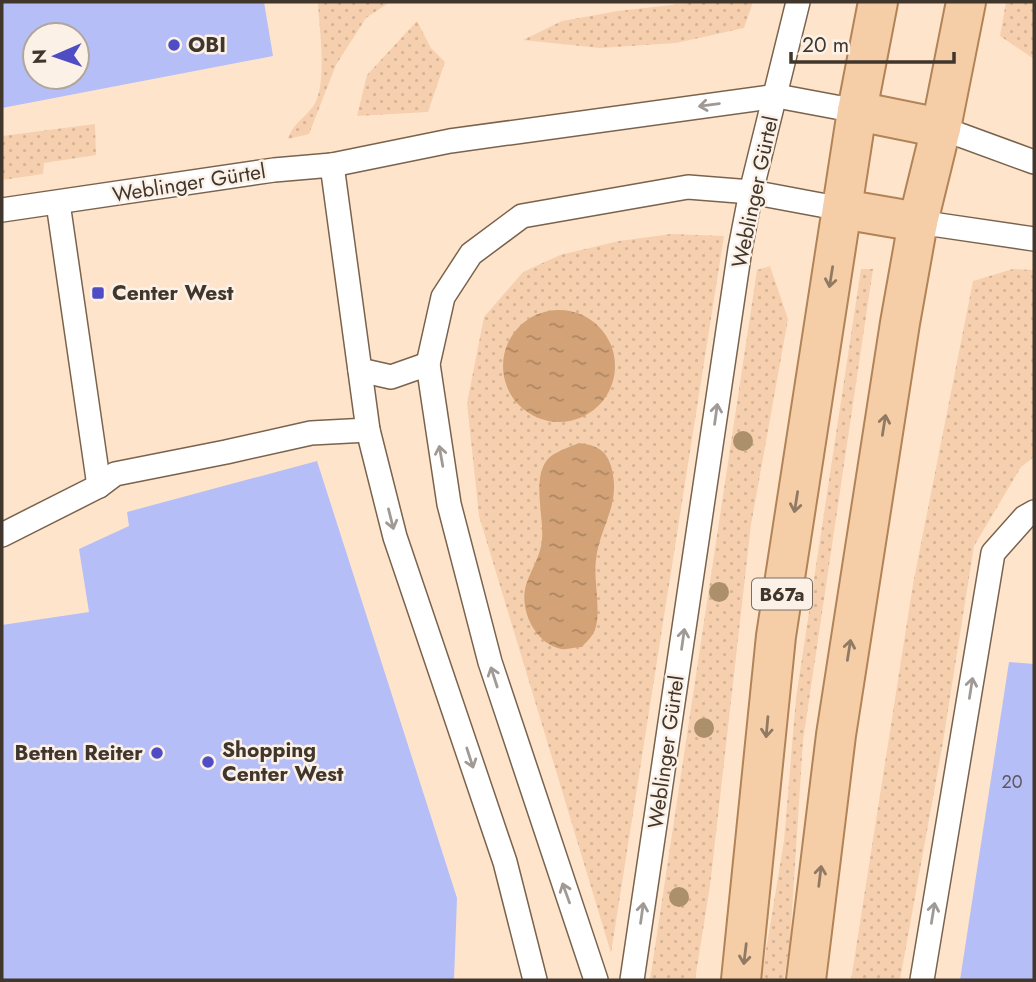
<svg xmlns="http://www.w3.org/2000/svg" width="1036" height="982" viewBox="0 0 1036 982" font-family="Jost,sans-serif">
	<style>
		.built { fill: #ffe4cc; fill-rule: evenodd }
		.grass { fill: url(#grass-dots) }
		.water { fill: url(#water-ripples) }
		.building { fill: #b6bef7; fill-rule: evenodd }
		.lines { fill: none; stroke-linecap: round; stroke-linejoin: round }
		.service-casing { stroke: #7a634d; stroke-width: 26 }
		.primary-casing { stroke: #b28357; stroke-width: 42 }
		.service { stroke: #fff; stroke-width: 23 }
		.primary { stroke: #f5cea8; stroke-width: 38 }
		.tree { fill: #ac8f6b }
		.oneway { stroke: #a09a96 }
		.oneway2 { stroke: #917a64 }
		.poi-dot { fill: #4f4dc3; stroke: #fcf1e7; stroke-width: 2.5 }
		.labels { text-anchor: middle; dominant-baseline: central; stroke-width: 5; stroke-linejoin: round; paint-order: stroke }
		.number-label { font-size: 18px; fill: #5e585f }
		.shield { fill: #fcf1e7; stroke: #786e64; stroke-width: 2 }
		.shield-label { font-size: 19px; font-weight: bold; fill: #40362c }
		.poi-label { font-size: 21px; font-weight: bold; fill: #40362c; stroke: #fcf1e7; text-anchor: start }
		.street-label { font-size: 21px; fill: #40362c; stroke: #fcf1e7 }
	</style>
	<defs>
		<pattern id="grass-dots" width="8" height="8" patternUnits="userSpaceOnUse" patternTransform="scale(1.75)"><rect width="8" height="8" fill="#f6d0ae"/><path d="M2 2h.1M6 6h.1" fill="none" stroke="#d4b396" stroke-width="1.8" stroke-linecap="round"/></pattern>
		<pattern id="water-ripples" width="26" height="14" patternUnits="userSpaceOnUse" patternTransform="scale(1.75)"><rect width="26" height="14" fill="#d3a377"/><path d="M2 4q2-2 4 0t4 0M15 11q2-2 4 0t4 0" fill="none" stroke="#ad8662"/></pattern>
	</defs>
	<rect width="100%" height="100%" fill="#fcf1e7"/>
	<path class="built" d="M 2,2 L 1034,2 L 1034,980 L 2,980 ZM 35,35 L 77,35 L 77,77 L 35,77 Z"/>
	<g class="grass">
		<path d="M 318,2 L 390,2 L 366,18 L 336,65 L 309,134 L 288,139 C 293,123 305,118 314,105 C 328,83 319,28 318,2 Z"/>
		<path d="M 698,2 L 753,2 L 744,28 L 676,43 L 600,48 L 523,40 L 562,21 L 618,11 Z"/>
		<path d="M 1006,2 L 1034,2 L 1034,59 L 1000,36 Z"/>
		<path d="M 417,21 L 431,48 L 445,62 L 428,112 L 357,116 L 367,75 Z"/>
		<path d="M 95,124 L 96,155 L 44,163 L 43,174 L 2,180 L 2,136 Z"/>
		<path d="M 671,234 L 724,236 L 611,953 L 479,516 L 467,403 L 484,317 L 523,272 L 560,255 L 619,241 Z"/>
		<path d="M 770,266 L 788,319 L 751,525 L 710,886 L 695,980 L 650,980 L 757,270 Z"/>
		<path d="M 861,269 L 873,269 L 803,741 L 790,942 L 784,980 L 761,980 L 784,841 L 796,698 Z"/>
		<path d="M 1013,269 L 1034,270 L 1034,457 L 1021,467 L 974,546 L 942,748 L 900,980 L 851,980 L 913,584 L 973,281 Z"/>
	</g>
	<g class="water">
		<circle cx="559" cy="366" r="56"/>
		<path d="M 579,443 C 595,445 606,449 611,466 C 622,505 600,524 596,560 C 593,580 603,618 593,634 C 590,639 585,643 582,647 C 576,647 567,650 561,649 C 534,643 519,609 526,585 C 531,569 541,556 542,539 C 544,517 532,479 547,460 C 553,452 570,447 579,443 Z"/>
	</g>
	<g class="building">
		<path d="M 2,2 L 264,2 L 273,56 L 2,108 ZM 35,35 L 77,35 L 77,77 L 35,77 Z"/>
		<path d="M 317,461 L 457,898 L 454,980 L 2,980 L 2,625 L 89,612 L 79,549 L 129,526 L 127,512 Z"/>
		<path d="M 1009,662 L 1034,664 L 1034,980 L 960,980 Z"/>
	</g>
	<g class="lines">
		<g class="service-casing">
			<g id="service">
				<path d="M 941,128 L 1034,162"/>
				<path d="M 332,165 L 368,430 L 395,537 L 505,862 L 535,980"/>
				<path d="M 58,203 L 99,486"/>
				<path d="M 2,210 L 274,170 L 332,165 L 450,141 L 777,96 L 857,111"/>
				<path d="M 918,222 L 1034,239"/>
				<path d="M 360,370 L 391,377 L 428,364"/>
				<path d="M 2,535 L 99,486 L 115,474 L 226,452 L 311,433 L 368,430"/>
				<path d="M 596,980 L 490,662 L 449,504 L 428,364 L 443,297 L 471,254 L 522,216 L 688,187 L 751,192 L 842,209"/>
				<path d="M 632,980 L 740,249 L 751,192 L 798,2"/>
				<path d="M 922,980 L 993,553 L 1025,517 L 1034,512"/>
			</g>
		</g>
		<g class="primary-casing">
			<g id="primary">
				<path d="M 857,111 L 941,128"/>
				<path d="M 842,209 L 918,222"/>
				<path d="M 741,980 L 776,636 L 857,111 L 878,2"/>
				<path d="M 806,980 L 836,735 L 900,323 L 918,222 L 941,128 L 966,2"/>
			</g>
		</g>
		<use href="#service" class="service"/>
		<use href="#primary" class="primary"/>
	</g>
	<g class="tree">
		<circle cx="743" cy="441" r="10"/>
		<circle cx="719" cy="592" r="10"/>
		<circle cx="704" cy="728" r="10"/>
		<circle cx="679" cy="897" r="10"/>
	</g>
	<defs><path id="oneway-shaft" d="M-6 0H5M1.5-3L5.5 0L1.5 3" fill="none" stroke-width="1.6" stroke-linecap="round" stroke-linejoin="round" transform="scale(1.75)"/></defs>
	<g class="oneway">
		<use href="#oneway-shaft" transform="translate(709 105) rotate(172)"/>
		<use href="#oneway-shaft" transform="translate(716 414) rotate(-82)"/>
		<use href="#oneway-shaft" transform="translate(441 456) rotate(-100)"/>
		<use href="#oneway-shaft" transform="translate(391 519) rotate(76)"/>
		<use href="#oneway-shaft" transform="translate(683 639) rotate(-82)"/>
		<use href="#oneway-shaft" transform="translate(494 677) rotate(-108)"/>
		<use href="#oneway-shaft" transform="translate(971 688) rotate(-81)"/>
		<use href="#oneway-shaft" transform="translate(470 758) rotate(72)"/>
		<use href="#oneway-shaft" transform="translate(566 893) rotate(-110)"/>
		<use href="#oneway-shaft" transform="translate(642 913) rotate(-82)"/>
		<use href="#oneway-shaft" transform="translate(933 913) rotate(-81)"/>
	</g>
	<g class="oneway2">
		<use href="#oneway-shaft" transform="translate(831 277) rotate(99)"/>
		<use href="#oneway-shaft" transform="translate(884 425) rotate(-81)"/>
		<use href="#oneway-shaft" transform="translate(796 502) rotate(99)"/>
		<use href="#oneway-shaft" transform="translate(849 650) rotate(-81)"/>
		<use href="#oneway-shaft" transform="translate(767 727) rotate(95)"/>
		<use href="#oneway-shaft" transform="translate(820 876) rotate(-83)"/>
		<use href="#oneway-shaft" transform="translate(745 954) rotate(97)"/>
	</g>
	<g class="poi-dot">
		<circle cx="174" cy="45" r="7"/>
		<rect x="91" y="286" width="14" height="14" rx="3.5"/>
		<circle cx="157" cy="753" r="7"/>
		<circle cx="208" cy="762" r="7"/>
	</g>
	<g class="labels">
		<g class="number-label">
			<text x="1012" y="782">20</text>
		</g>
		<rect class="shield" x="752" y="578.5" width="60" height="31" rx="5"/>
		<g class="shield-label">
			<text x="782" y="594">B67a</text>
		</g>
		<g class="poi-label">
			<text x="188" y="45">OBI</text>
			<text x="112" y="293">Center West</text>
			<text x="222" y="750">Shopping<tspan x="222" dy="24">Center West</tspan></text>
			<text x="143" y="753" text-anchor="end">Betten Reiter</text>
		</g>
		<g class="street-label">
			<text transform="translate(189 183) rotate(-9)">Weblinger Gürtel</text>
			<text transform="translate(755 192) rotate(-78)">Weblinger Gürtel</text>
			<text transform="translate(666 752) rotate(-82)">Weblinger Gürtel</text>
		</g>
	</g>
	<rect width="1036" height="982" fill="none" stroke="#40362c" stroke-width="7"/>
	<g transform="translate(56 56) rotate(268)"><circle r="33" fill="#fcf1e7" stroke="#b1a69c" stroke-width="2"/>
	<path d="M0-5L12 26L0 18L-12 26Z" fill="#4f4dc3"/>
	<text y="-10" font-size="19" font-weight="bold" text-anchor="middle" fill="#40362c">N</text>
	</g>
	<path d="M791 52v10h163v-10" fill="none" stroke="#40362c" stroke-width="3.5"/>
	<text x="802" y="52" font-size="21" fill="#40362c" stroke="#fcf1e7" stroke-width="5" paint-order="stroke">20 m</text>
</svg>
